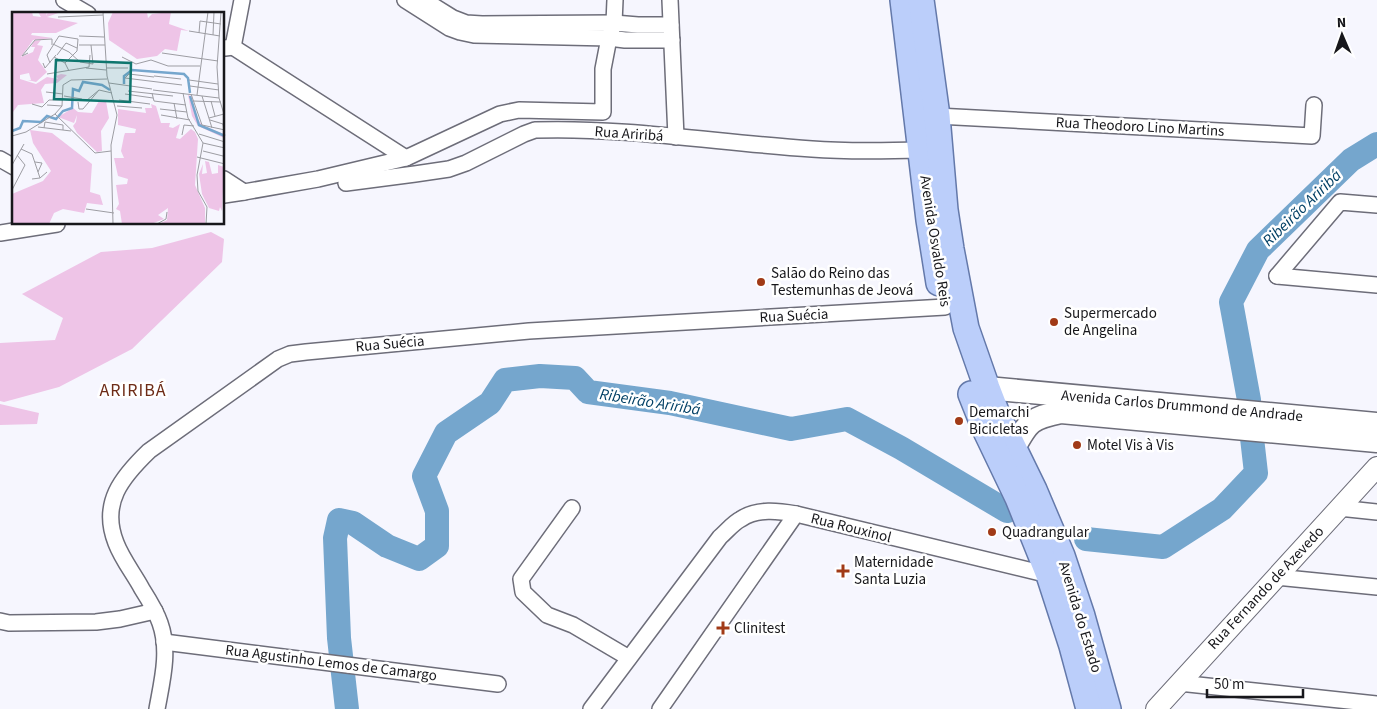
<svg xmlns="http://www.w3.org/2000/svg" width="1377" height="709" viewBox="0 0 1377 709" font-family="'Source Sans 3',sans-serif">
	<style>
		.green { fill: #eec4e7 }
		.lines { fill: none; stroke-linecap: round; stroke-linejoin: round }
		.river { stroke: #75a6cd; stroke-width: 24 }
		.minor-casing { stroke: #6d6d79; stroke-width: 18 }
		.tertiary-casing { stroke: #6d6d79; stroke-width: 22 }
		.secondary-casing { stroke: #6d6d79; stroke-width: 25 }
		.primary-casing { stroke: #6479aa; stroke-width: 28 }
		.minor { stroke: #fff; stroke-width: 15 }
		.tertiary { stroke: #fff; stroke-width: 20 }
		.secondary { stroke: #fff; stroke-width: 22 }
		.primary { stroke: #bbcefa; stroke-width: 25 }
		.poi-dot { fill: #a13a17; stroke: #fff; stroke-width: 2 }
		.labels { text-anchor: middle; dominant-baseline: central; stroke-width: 5; stroke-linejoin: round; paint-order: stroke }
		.street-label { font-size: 15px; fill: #17171b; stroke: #fff }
		.poi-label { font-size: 15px; fill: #17171b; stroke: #fff; text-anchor: start }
		.water-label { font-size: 16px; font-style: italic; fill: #003f64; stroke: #fff }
		.quarter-label { font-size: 18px; letter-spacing: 1px; fill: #6e2c17; stroke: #fff }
		.inset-river { fill: none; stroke: #75a6cd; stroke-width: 2.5 }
		.inset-road { fill: none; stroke: #9d9da3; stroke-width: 1 }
		.view { fill: #0f766e; fill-opacity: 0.15; stroke: #0f766e; stroke-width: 2.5 }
		.inset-edge { fill: none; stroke: #17171b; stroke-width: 2.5 }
	</style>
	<rect width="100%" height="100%" fill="#f6f6fe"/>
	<g class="green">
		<path d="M 211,232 L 224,239 L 222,262 L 132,349 L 59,387 L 4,402 L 0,401 L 0,343 L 55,340 L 63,318 L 22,294 L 101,252 L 152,248 Z"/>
		<path d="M 0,404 L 39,413 L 37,424 L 0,425 Z"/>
	</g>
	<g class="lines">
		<g class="river">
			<path d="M 1249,400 L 1231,302 L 1258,250 L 1351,160 L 1377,144"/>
			<path d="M 1086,539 L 1163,547 L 1222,509 L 1256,473 L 1252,438"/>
			<path d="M 347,709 L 339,638 L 335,538 L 339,520 L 353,523 L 387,546 L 419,559 L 437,546 L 437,511 L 424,476 L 446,433 L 490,403 L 505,380 L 540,376 L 575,378 L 588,392 L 670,403 L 791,429 L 847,419 L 901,448 L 1007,511"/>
		</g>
		<g class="minor-casing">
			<g id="minor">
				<path d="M 64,0 L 88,14"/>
				<path d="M 405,0 L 449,28 L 460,32 L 474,35 L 609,38 L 625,40 L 672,40"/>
				<path d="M 424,0 L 453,18 L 466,23 L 482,24 L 614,23 L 638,25 L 671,25"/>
				<path d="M 670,0 L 676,137"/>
				<path d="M 233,47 L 406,158"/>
				<path d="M 225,48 L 233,47 L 242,0"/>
				<path d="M 937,116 L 1312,136 L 1314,105"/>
				<path d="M 0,159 L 14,167"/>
				<path d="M 224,179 L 244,192"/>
				<path d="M 346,183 L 415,174 L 449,169 L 466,163 L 524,134 L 535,130 C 627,127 720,143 812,149 C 848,152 885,151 922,150"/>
				<path d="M 224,195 L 244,192 L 318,179 L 406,158 L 500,114 L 519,110 L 603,112 L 603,69 L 609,38 L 614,23 L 615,0"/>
				<path d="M 0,233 L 57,224"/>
				<path d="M 1277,276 L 1340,202 L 1377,205"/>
				<path d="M 1277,276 L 1377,285"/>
				<path d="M 572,508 L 521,579 L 523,592 L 547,615 L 573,625 L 629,658"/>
				<path d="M 1339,508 L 1377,512"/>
				<path d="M 1276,577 L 1377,587"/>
				<path d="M 0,621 L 9,623 L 96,622 L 120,619 L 155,611"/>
				<path d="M 164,642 L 498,684"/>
				<path d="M 1179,683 L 1377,704"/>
				<path d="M 157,709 C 162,681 170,651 160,623 C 156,611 149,600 142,589 C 134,574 122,559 116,543 C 100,503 122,477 149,451 L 278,359 L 290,354 L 306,352 L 529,331 L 945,307"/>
				<path d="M 591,709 L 720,537 C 727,531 733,523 741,519 C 757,508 779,511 796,514"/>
				<path d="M 660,709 L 796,514 L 1049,575"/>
			</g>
		</g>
		<g class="tertiary-casing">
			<path id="tertiary" d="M 1156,709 L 1377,467"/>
		</g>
		<g class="secondary-casing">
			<g id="secondary">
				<path d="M 987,388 L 1377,424"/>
				<path d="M 1014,448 C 1028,422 1031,418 1061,412 L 1377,441"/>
			</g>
		</g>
		<g class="primary-casing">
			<g id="primary">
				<path d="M 903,0 L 929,220 L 939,283"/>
				<path d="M 921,0 L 937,116 L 945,210 L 951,249 L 966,328 L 987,388 L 997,414 L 1034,490 L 1062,556 L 1082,616 L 1108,709"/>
				<path d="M 971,394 L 985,429 L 1018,498 L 1049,575 L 1072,646 L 1089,709"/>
			</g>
		</g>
		<use href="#minor" class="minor"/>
		<use href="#tertiary" class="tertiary"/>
		<use href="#secondary" class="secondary"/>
		<use href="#primary" class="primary"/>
	</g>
	<g class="poi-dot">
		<circle cx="761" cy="282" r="5"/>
		<circle cx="1054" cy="322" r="5"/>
		<circle cx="959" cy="421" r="5"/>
		<circle cx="1077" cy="445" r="5"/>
		<circle cx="992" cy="532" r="5"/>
		<path d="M840.5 563.5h5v5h5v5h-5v5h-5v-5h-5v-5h5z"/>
		<path d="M720.5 620.5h5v5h5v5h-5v5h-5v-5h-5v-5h5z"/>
	</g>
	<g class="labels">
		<g class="street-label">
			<text transform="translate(1140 127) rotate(3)">Rua Theodoro Lino Martins</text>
			<text transform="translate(629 134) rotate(4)">Rua Ariribá</text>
			<text transform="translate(935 241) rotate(81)">Avenida Osvaldo Reis</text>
			<text transform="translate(794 316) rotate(-3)">Rua Suécia</text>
			<text transform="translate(390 344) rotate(-5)">Rua Suécia</text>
			<text transform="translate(1182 406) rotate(5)">Avenida Carlos Drummond de Andrade</text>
			<text transform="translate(851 528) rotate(14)">Rua Rouxinol</text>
			<text transform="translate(1266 588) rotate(-47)">Rua Fernando de Azevedo</text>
			<text transform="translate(1080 617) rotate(73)">Avenida do Estado</text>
			<text transform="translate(331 663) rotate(7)">Rua Agustinho Lemos de Camargo</text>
		</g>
		<g class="poi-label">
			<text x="771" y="273">Salão do Reino das<tspan x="771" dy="17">Testemunhas de Jeová</tspan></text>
			<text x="1064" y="313">Supermercado<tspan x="1064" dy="17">de Angelina</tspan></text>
			<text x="969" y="412">Demarchi<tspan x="969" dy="17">Bicicletas</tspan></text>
			<text x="1087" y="445">Motel Vis à Vis</text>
			<text x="1002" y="532">Quadrangular</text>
			<text x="854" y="562">Maternidade<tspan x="854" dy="17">Santa Luzia</tspan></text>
			<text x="734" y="628">Clinitest</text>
		</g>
		<g class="water-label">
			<text transform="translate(1302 208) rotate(-44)">Ribeirão Ariribá</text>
			<text transform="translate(650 402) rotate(9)">Ribeirão Ariribá</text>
		</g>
		<g class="quarter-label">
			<text x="133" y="390">ARIRIBÁ</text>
		</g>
	</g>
	<g transform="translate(12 12)">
		<rect width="212" height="212" fill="#f6f6fe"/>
		<path d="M 20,0 L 21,4 L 29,5 L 26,0 L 35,0 L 34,4 L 36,0 L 49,0 L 35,5 L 66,11 L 44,21 L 20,21 L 19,23 L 41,26 L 21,28 L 9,45 L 21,40 L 23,35 L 19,35 L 22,29 L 29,28 L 25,33 L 31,34 L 26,48 L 35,60 L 24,70 L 16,68 L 19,68 L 17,61 L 8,63 L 8,67 L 24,72 L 35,65 L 46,67 L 44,64 L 49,62 L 55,63 L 45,71 L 33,72 L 29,78 L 32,91 L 6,93 L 1,100 L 0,1 ZM 101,0 L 135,0 L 136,6 L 140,2 L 159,0 L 157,12 L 177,19 L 169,18 L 165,39 L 153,37 L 145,44 L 125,47 L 97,28 L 96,11 ZM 176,83 L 180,84 L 183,103 L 190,113 L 212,122 L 212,126 L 186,114 L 180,104 ZM 87,89 L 94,89 L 97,106 L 89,119 L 90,139 L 85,140 L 65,121 L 61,114 L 64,110 L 65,103 L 62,111 L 46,105 L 61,96 L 66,100 L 80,101 ZM 139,92 L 144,94 L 149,111 L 158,111 L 157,115 L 161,116 L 168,112 L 164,126 L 168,127 L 179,117 L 183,120 L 186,127 L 183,173 L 193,196 L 193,212 L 147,212 L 155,208 L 156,196 L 146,203 L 152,207 L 139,212 L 110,212 L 108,199 L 104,197 L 107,192 L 104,173 L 115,172 L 116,167 L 106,164 L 102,146 L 112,146 L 109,139 L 112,124 L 113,121 L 123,121 L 124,117 L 106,113 L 106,97 L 134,101 L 133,96 L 140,96 ZM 18,118 L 40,121 L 80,152 L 78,180 L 88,183 L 91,193 L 75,191 L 72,201 L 51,197 L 42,201 L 37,212 L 0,212 L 0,182 L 31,169 L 39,159 L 21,131 ZM 193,149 L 197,150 L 200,162 L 206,161 L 206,153 L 212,155 L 210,199 L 208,195 L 207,199 L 197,196 L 190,182 L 187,162 L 191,152 L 190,162 L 195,161 Z" fill="#eec4e7"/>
		<path class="inset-river" d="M 112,72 L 112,64 L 120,58 L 172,62 L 176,66 L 178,81M 178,84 L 187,113 L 213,124M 0,119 L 8,116 L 11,109 L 29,110 L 35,104 L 44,107 L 51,99 L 60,96 L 61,77 L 67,79 L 71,70 L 90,73 L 98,78"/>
		<path class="inset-road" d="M 91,0 L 95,64 L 105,103 L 99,133 L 101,212M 46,5 L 91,3M 177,19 L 208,24M 187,21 L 188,9 L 209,12M 201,23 L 202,0M 67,24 L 92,25M 41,32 L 57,40 L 68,50 L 81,52M 67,33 L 93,33M 79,33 L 81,52M 16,41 L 10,44 L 23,28 L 40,27 L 40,33M 150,41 L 206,49M 45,43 L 54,31 L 65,36M 42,45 L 53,51 L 57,59M 110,45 L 124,52 L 139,48 L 156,54 L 188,54M 31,51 L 33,56 L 44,43M 38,51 L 35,43 L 47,24 L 66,27 L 65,39M 53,51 L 65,39M 74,56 L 94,58M 95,56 L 116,56M 35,62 L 77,55 L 78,43M 142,64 L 169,67M 113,66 L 170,73M 113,66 L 117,62 L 142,65M 177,68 L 206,72M 97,71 L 140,77M 178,74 L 207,78M 141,78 L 207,86 L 205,55 L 209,0M 116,79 L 161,84M 34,80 L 51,82M 140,81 L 142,89 L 174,93M 171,81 L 176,106 L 191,131 L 185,163 L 186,179 L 195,195 L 194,212M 113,82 L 141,86M 179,82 L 190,113 L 213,118M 185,83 L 196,0M 52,84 L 70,87M 190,84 L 200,116M 107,88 L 138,92M 74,89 L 87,78M 181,89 L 209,90M 199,89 L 203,104M 66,90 L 67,97 L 71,97 L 87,78 L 100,81M 162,91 L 165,107M 20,92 L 30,95 L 37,88 L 51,88M 35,93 L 50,94M 105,94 L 130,96M 148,97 L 175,100M 43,102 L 50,94 L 51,73 L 59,68 L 95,67M 149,103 L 178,108M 197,106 L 212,102 L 207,86M 198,108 L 211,112 L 212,118M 26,115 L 59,119M 32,116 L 33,110 L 51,113 L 51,118M 187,122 L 213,130M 170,123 L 172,113 L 182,114M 0,124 L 14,120 L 43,102 L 83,141 L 99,139M 191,131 L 213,136M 9,137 L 20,142 L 28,166M 191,139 L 211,144M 185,145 L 213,152M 23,150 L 30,151 L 26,160M 0,153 L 12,132M 20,167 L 28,166 L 35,160M 0,178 L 13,153 L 5,143M 74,197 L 102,201M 145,212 L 154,207 L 155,200"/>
		<path class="view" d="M 44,48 L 119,51 L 118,90 L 42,87 Z"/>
		<rect width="212" height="212" class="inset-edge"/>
	</g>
	<g transform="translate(1342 35) rotate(358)" stroke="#ffffff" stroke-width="4" paint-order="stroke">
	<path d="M0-4L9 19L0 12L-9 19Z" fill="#17171b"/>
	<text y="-8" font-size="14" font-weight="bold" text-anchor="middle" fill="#17171b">N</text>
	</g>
	<path d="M1207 689v8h96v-8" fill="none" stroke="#17171b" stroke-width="2.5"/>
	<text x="1214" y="689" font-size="15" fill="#17171b" stroke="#ffffff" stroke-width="4" paint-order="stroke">50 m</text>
</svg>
